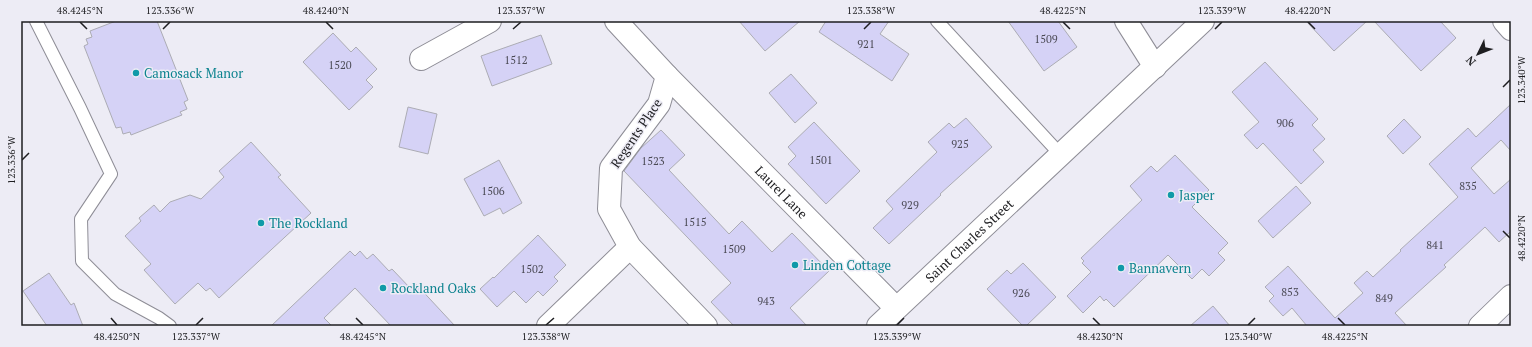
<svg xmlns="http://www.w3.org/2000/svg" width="1532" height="347" viewBox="0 0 1532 347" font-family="'PT Serif',serif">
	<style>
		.building { fill: #d5d2f6; stroke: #acacb4 }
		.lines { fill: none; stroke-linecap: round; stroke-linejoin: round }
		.service-casing { stroke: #8e8d96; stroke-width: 14 }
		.minor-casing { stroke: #8e8d96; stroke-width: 24 }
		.service { stroke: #fff; stroke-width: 12 }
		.minor { stroke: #fff; stroke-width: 22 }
		.ticks { fill: none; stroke: #1e1e21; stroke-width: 1.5 }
		.culture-dot { fill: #0f9aa8; stroke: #edecf5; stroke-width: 1.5 }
		.labels { text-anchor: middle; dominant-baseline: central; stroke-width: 3; stroke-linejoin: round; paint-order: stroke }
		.number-label { font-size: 11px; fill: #4c4b56 }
		.culture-label { font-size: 13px; fill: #0d838f; stroke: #edecf5; text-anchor: start }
		.street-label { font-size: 13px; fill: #1e1e21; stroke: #edecf5 }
		.neatline { fill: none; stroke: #1e1e21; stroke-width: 1.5 }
		.ticks-label { font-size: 10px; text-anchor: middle; fill: #1e1e21 }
	</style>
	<rect width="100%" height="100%" fill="#edecf5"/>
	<g class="building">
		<path d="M 116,21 L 157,21 L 188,100 L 184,102 L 187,109 L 180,112 L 182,115 L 131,135 L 130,132 L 123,134 L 121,127 L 116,128 L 84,46 L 88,44 L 86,39 L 92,37 L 90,31 Z"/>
		<path d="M 739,21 L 800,21 L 765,51 Z"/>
		<path d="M 826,21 L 889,21 L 880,34 L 909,54 L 892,81 L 819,32 Z"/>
		<path d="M 1008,21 L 1058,21 L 1077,47 L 1044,71 Z"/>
		<path d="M 1306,21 L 1367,21 L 1334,51 Z"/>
		<path d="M 1374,21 L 1440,21 L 1456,38 L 1421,71 Z"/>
		<path d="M 333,33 L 351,52 L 356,47 L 377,69 L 366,80 L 373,87 L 349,110 L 303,62 Z"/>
		<path d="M 541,35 L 552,64 L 492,86 L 481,56 Z"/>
		<path d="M 1265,62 L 1318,119 L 1312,125 L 1325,139 L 1313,150 L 1324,162 L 1301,184 L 1263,143 L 1257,149 L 1244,135 L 1259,122 L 1232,92 Z"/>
		<path d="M 791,74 L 817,103 L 795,123 L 769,93 Z"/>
		<path d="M 1511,104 L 1511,151 L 1501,140 L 1471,168 L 1494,194 L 1511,179 L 1511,231 L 1499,242 L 1485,227 L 1444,265 L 1446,267 L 1395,313 L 1407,326 L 1307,326 L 1292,308 L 1283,316 L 1269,301 L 1274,296 L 1265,287 L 1288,266 L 1335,318 L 1363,293 L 1354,283 L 1367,271 L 1373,277 L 1401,251 L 1400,250 L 1458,197 L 1429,164 L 1468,128 L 1476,137 Z"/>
		<path d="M 408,107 L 437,114 L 428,154 L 399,147 Z"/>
		<path d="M 966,118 L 992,147 L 940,194 L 941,195 L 889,244 L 873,228 L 893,209 L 886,201 L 937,152 L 928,142 L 949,123 L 954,128 Z"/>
		<path d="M 1404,119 L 1421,137 L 1403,154 L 1387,136 Z"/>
		<path d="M 814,122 L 860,171 L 826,204 L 788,164 L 796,156 L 788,147 Z"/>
		<path d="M 661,130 L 685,155 L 669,170 L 729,234 L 742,221 L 772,252 L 792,233 L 829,271 L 790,308 L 807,326 L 734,326 L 711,302 L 731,283 L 624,171 L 641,148 Z"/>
		<path d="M 251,142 L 281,175 L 278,177 L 311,213 L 219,298 L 210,288 L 206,291 L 198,283 L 175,304 L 144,270 L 151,264 L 125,236 L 141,221 L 139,218 L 154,205 L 160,212 L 170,202 L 190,195 L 201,199 L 224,177 L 219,171 Z"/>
		<path d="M 1175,155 L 1209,190 L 1192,207 L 1228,243 L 1218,253 L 1225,260 L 1209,276 L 1202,269 L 1192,279 L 1168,255 L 1114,307 L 1106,299 L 1104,301 L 1100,296 L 1083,313 L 1067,296 L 1091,272 L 1082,263 L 1084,261 L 1081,258 L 1142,200 L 1130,186 L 1151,166 L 1157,172 Z"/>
		<path d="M 499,160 L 522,203 L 503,214 L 500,208 L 484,216 L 464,179 Z"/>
		<path d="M 1296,186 L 1311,203 L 1273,238 L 1258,221 Z"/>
		<path d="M 538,235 L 566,265 L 554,277 L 558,281 L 543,296 L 538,291 L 526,303 L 514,291 L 497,307 L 480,289 L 493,277 L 494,278 Z"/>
		<path d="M 350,251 L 355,256 L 360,251 L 367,259 L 373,254 L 389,271 L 392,269 L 411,289 L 416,284 L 455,326 L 391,326 L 355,288 L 324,318 L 332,326 L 271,326 Z"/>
		<path d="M 1023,263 L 1056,297 L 1026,326 L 1023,326 L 987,289 L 1007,270 L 1011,274 Z"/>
		<path d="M 49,273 L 71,305 L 74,303 L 83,326 L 47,326 L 23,291 Z"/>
		<path d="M 1213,306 L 1230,326 L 1190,326 Z"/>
	</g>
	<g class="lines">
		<g class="service-casing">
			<g id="service">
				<path d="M 36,21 L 80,108 L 111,174 L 81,219 L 82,261 L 115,294 L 159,318 L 170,326"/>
				<path d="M 937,21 L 1060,154"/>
			</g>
		</g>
		<g class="minor-casing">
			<g id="minor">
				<path d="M 616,21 L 667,76 L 659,104 L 611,168 L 609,209 L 630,247 L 706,326"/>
				<path d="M 1126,21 L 1155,67"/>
				<path d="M 1504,21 L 1511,29"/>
				<path d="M 421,59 L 490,21"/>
				<path id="s1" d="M 667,76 L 896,308"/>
				<path d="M 548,326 L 630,247"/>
				<path id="s2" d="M 878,326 L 1203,21"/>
				<path d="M 1480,326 L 1511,296"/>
			</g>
		</g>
		<use href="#service" class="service"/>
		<use href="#minor" class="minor"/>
	</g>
	<path class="ticks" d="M 80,22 L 87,29M 326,22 L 333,29M 1063,22 L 1070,29M 1308,22 L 1315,29M 163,29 L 170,22M 513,29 L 521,22M 864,29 L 871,22M 1215,29 L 1222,22M 1503,87 L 1510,80M 22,160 L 29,153M 1503,231 L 1510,238M 111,318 L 117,325M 356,318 L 363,325M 1093,318 L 1100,325M 1338,318 L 1345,325M 196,325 L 203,318M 546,325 L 554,318M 897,325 L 904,318M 1248,325 L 1255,318"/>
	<g class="culture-dot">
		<circle cx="136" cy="73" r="4"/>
		<circle cx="1171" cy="195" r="4"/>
		<circle cx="261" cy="223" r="4"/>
		<circle cx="795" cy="265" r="4"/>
		<circle cx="1121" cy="268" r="4"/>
		<circle cx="383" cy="288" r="4"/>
	</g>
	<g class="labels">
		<g class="number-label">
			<text x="1046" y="39">1509</text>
			<text x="866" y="44">921</text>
			<text x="516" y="60">1512</text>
			<text x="340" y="65">1520</text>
			<text x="1285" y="123">906</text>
			<text x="960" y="144">925</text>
			<text x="821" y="160">1501</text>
			<text x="653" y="161">1523</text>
			<text x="1468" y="186">835</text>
			<text x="493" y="191">1506</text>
			<text x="910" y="205">929</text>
			<text x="695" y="222">1515</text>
			<text x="1435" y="245">841</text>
			<text x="734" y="249">1509</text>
			<text x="532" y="269">1502</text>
			<text x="1290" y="292">853</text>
			<text x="1021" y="293">926</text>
			<text x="1384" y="298">849</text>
			<text x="766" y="301">943</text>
		</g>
		<g class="culture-label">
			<text x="144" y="73">Camosack Manor</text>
			<text x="1179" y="195">Jasper</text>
			<text x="269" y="223">The Rockland</text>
			<text x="803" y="265">Linden Cottage</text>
			<text x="1129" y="268">Bannavern</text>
			<text x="391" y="288">Rockland Oaks</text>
		</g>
		<g class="street-label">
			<text transform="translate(636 133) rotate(-56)">Regents Place</text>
			<text stroke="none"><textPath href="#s1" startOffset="163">Laurel Lane</textPath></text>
			<text stroke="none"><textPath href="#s2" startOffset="125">Saint Charles Street</textPath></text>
		</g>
	</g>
	<rect width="1532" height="347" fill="none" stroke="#edecf5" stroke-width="44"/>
	<g transform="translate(1478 54) rotate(227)" stroke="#edecf5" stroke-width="3" paint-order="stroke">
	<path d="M0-3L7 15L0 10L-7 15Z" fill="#1e1e21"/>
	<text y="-6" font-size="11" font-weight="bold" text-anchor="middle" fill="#1e1e21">N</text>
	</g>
	<rect x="22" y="22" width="1488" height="303" class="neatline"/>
	<g class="ticks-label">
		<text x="80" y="14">48.4245°N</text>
		<text x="170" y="14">123.336°W</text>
		<text x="326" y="14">48.4240°N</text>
		<text x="521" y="14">123.337°W</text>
		<text x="871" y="14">123.338°W</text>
		<text x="1063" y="14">48.4225°N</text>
		<text x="1222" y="14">123.339°W</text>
		<text x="1308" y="14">48.4220°N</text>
		<text transform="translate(1521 80) rotate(-90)" y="4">123.340°W</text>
		<text transform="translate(11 160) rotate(-90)" y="4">123.336°W</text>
		<text transform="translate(1521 238) rotate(-90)" y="4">48.4220°N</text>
		<text x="117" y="340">48.4250°N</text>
		<text x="196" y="340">123.337°W</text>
		<text x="363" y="340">48.4245°N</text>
		<text x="546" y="340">123.338°W</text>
		<text x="897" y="340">123.339°W</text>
		<text x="1100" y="340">48.4230°N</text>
		<text x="1248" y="340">123.340°W</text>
		<text x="1345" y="340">48.4225°N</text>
	</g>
</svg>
